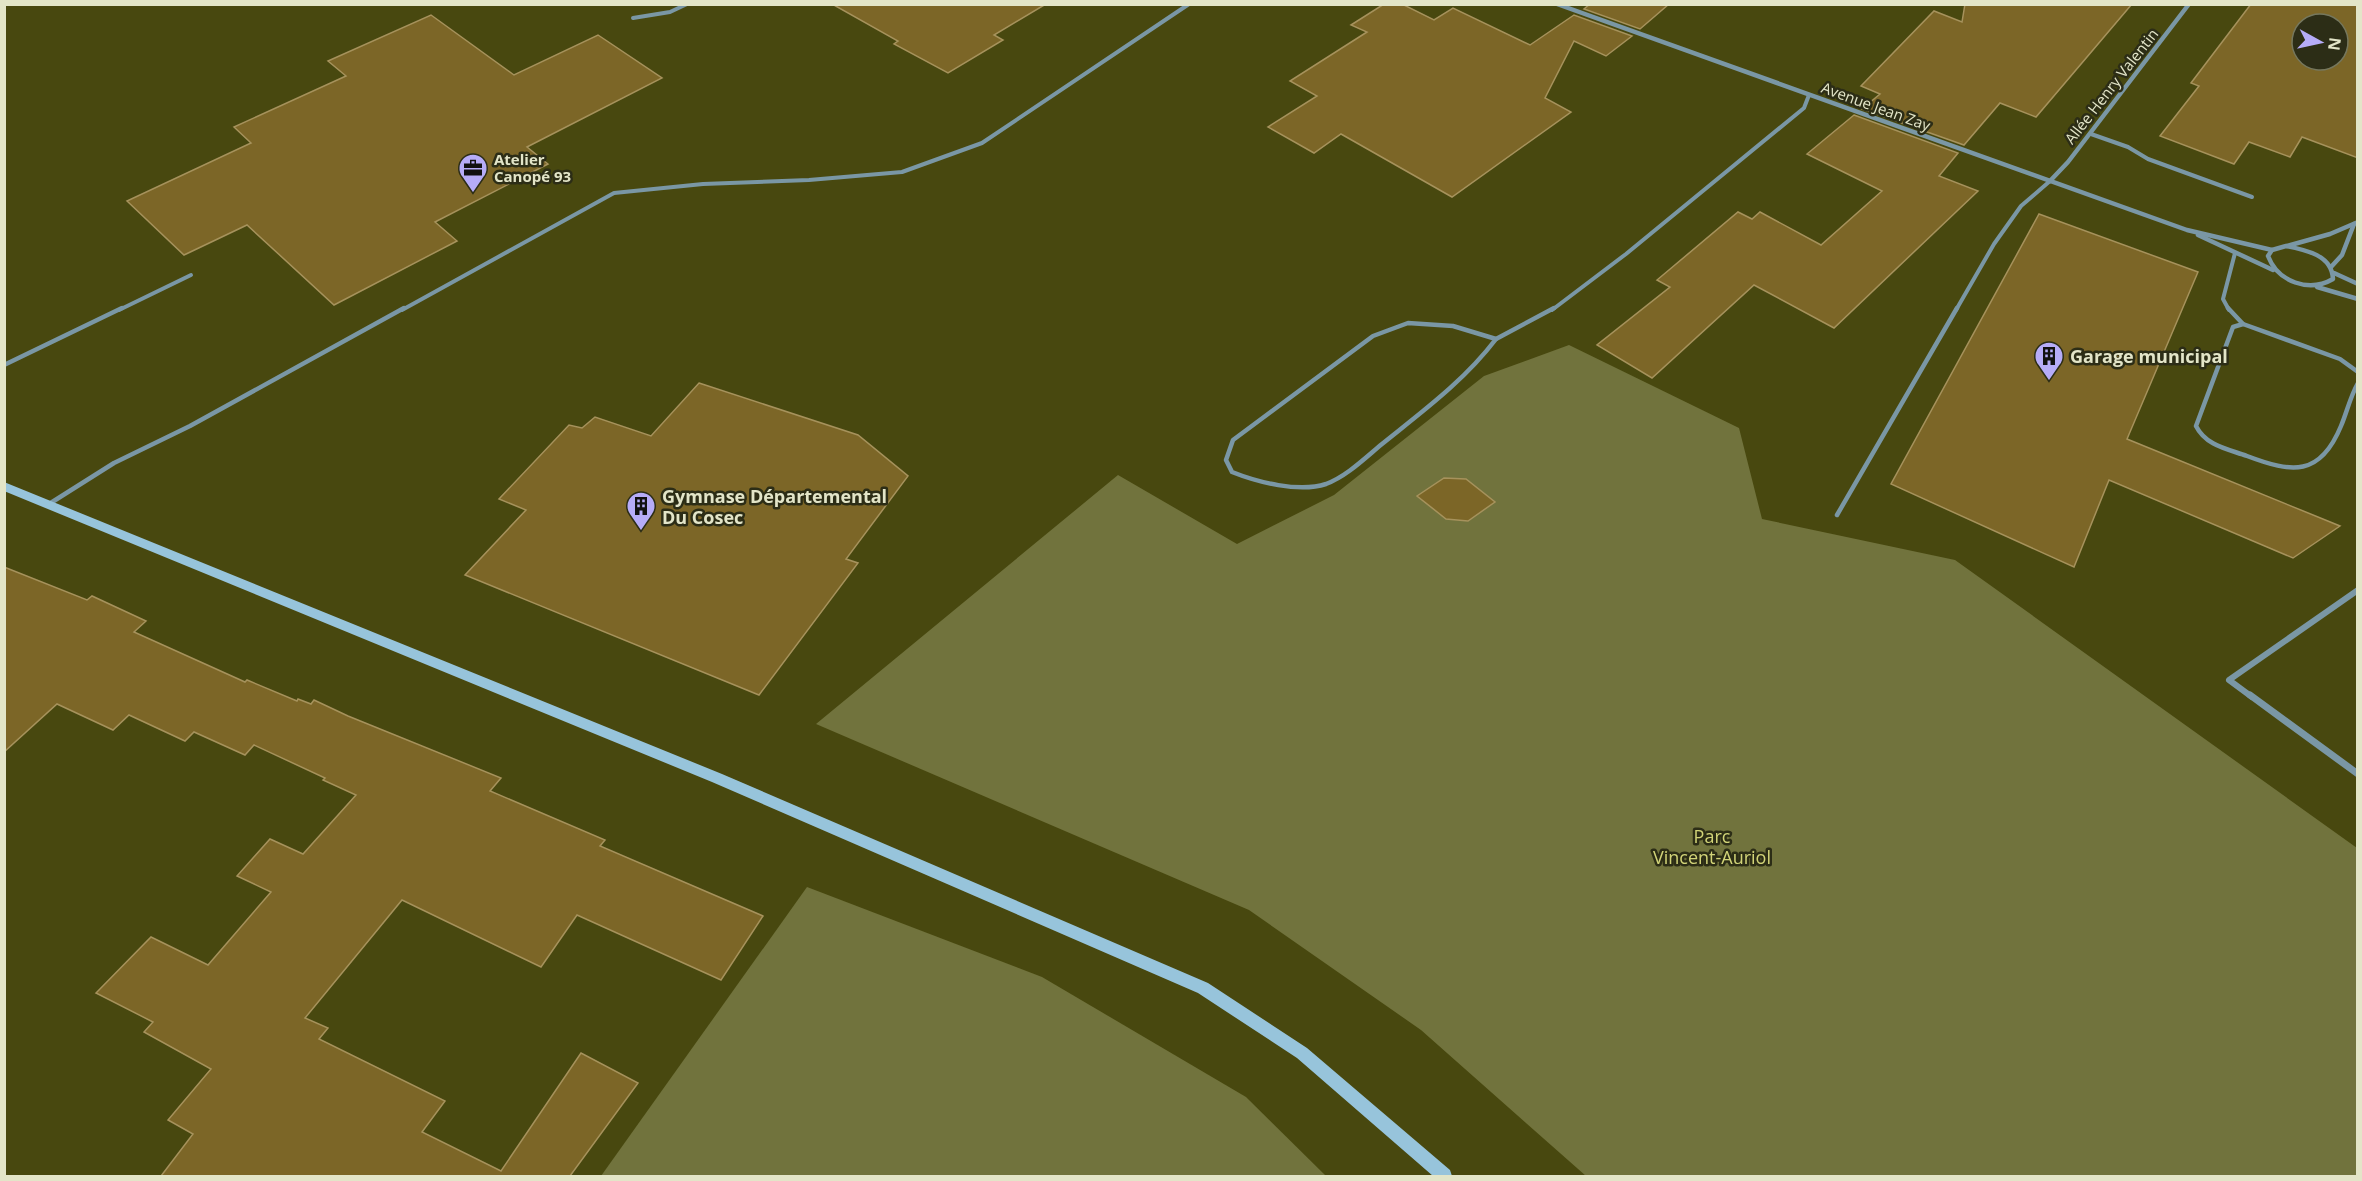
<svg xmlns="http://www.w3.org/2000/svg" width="2362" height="1181" viewBox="0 0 2362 1181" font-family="'Open Sans',sans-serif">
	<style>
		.green { fill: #71733d }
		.building { fill: #7c6627; stroke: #a6925c; stroke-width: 1.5; fill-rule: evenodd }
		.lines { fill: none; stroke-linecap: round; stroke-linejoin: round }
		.lane-far1 { stroke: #7a97a5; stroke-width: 4 }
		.lane { stroke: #7a97a5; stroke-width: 4.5 }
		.street-far2 { stroke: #7a97a5; stroke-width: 4.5 }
		.street-far1 { stroke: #7a97a5; stroke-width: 6 }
		.street { stroke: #7a97a5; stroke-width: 7 }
		.secondary { fill: #97c4db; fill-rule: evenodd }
		.labels { text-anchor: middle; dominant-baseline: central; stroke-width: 5; stroke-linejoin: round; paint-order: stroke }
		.far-street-label { font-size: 15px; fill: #e3e5c8; stroke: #2c2d16 }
		.far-poi-label { font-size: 15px; font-weight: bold; fill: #e3e5c8; stroke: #2c2d16; text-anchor: start }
		.poi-label { font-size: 18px; font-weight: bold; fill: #e3e5c8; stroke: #2c2d16; text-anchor: start }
		.park-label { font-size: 18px; fill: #d2d478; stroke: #2c2d16 }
	</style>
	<rect width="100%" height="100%" fill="#48480f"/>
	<g class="green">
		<path d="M 1569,345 L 1739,428 L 1762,519 L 1955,560 L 2357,848 L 2357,1176 L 1586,1176 L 1421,1030 L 1249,910 L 816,724 L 1118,475 L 1237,544 L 1334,495 L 1484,376 Z"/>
		<path d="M 807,887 L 1042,977 L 1246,1097 L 1326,1176 L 601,1176 Z"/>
	</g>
	<g class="building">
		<path d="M 832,4 L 1046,4 L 994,35 L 1003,40 L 948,73 L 894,44 L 898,41 Z"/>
		<path d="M 1384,4 L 1402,4 L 1434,20 L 1453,8 L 1530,45 L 1574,15 L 1632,36 L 1606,56 L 1574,41 L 1545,98 L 1571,112 L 1452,197 L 1341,134 L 1314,153 L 1268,127 L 1317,96 L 1290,81 L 1367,32 L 1351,25 Z"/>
		<path d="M 1590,4 L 1669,4 L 1640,29 L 1584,9 Z"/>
		<path d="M 1965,4 L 2132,4 L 2036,117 L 2000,103 L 1964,145 L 1862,109 L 1880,94 L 1861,86 L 1934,11 L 1962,22 Z"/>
		<path d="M 2251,4 L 2358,4 L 2358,158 L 2302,137 L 2290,157 L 2249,142 L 2234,164 L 2160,136 L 2199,86 L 2191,83 ZM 2302,24 L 2338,24 L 2338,60 L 2302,60 Z"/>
		<path d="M 431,15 L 514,75 L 598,35 L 662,78 L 527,147 L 548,164 L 435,222 L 457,241 L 334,305 L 247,225 L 184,255 L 127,201 L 251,143 L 234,127 L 346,76 L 328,61 Z"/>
		<path d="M 1854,115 L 1958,153 L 1939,176 L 1978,191 L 1834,328 L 1754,285 L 1652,378 L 1597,345 L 1670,287 L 1657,280 L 1738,212 L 1752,219 L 1760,212 L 1821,245 L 1882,191 L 1807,154 Z"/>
		<path d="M 2039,214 L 2198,272 L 2127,439 L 2340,526 L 2293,558 L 2109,480 L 2074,567 L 1891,484 Z"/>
		<path d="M 699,383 L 858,435 L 908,476 L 846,559 L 858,563 L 759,695 L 465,575 L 526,510 L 499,499 L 569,425 L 582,428 L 595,417 L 651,436 Z"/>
		<path d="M 1444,478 L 1466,479 L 1495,502 L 1468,521 L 1446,519 L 1417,496 Z"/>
		<path d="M 4,567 L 87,600 L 92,596 L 146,621 L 134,632 L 245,682 L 247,680 L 297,701 L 298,699 L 311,704 L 314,700 L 348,716 L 501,778 L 490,791 L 605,840 L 600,846 L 763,916 L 721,980 L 577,915 L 541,967 L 402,900 L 305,1018 L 328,1028 L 319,1039 L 445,1101 L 422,1132 L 501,1171 L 581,1053 L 638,1083 L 570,1176 L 161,1176 L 193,1134 L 168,1120 L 211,1069 L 144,1032 L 153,1022 L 96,993 L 151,937 L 208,965 L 271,892 L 237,876 L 270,839 L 303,854 L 356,795 L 323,780 L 325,778 L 254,745 L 245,755 L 194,732 L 185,741 L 129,715 L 113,730 L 57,704 L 4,752 Z"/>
	</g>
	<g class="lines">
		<g class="lane-far1">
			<path d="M 633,18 L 670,12 L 687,4"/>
			<path d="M 2091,134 L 2128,147 L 2148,159 L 2252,197"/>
			<path d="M 119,310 L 191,275"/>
			<path d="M 402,310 L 614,193 L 703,184 L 809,180 L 902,172 L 982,143 L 1189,4"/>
			<path d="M 1552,310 L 1626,254 L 1804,108 L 1809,95"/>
			<path d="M 1956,310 L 1994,244 L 2021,206 L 2050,181"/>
			<path d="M 2229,310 L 2223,299 L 2235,253"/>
		</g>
		<g class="lane">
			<path d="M 2228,308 L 2243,324 L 2340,359 L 2358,372"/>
			<path d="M 1408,323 L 1453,326 L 1496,339 C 1464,381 1423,411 1382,444 C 1365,458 1347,476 1326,484 C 1299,493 1257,482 1232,472 L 1226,460 L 1233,440 L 1373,336 Z"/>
			<path d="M 2243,324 L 2233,327 L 2196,426 C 2206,446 2228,449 2247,456 C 2292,473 2320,477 2341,426 C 2347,412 2350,397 2358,383"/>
			<path d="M 1496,339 L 1554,308"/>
			<path d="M 4,365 L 122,308"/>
			<path d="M 49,504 L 114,463 L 190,426 L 404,308"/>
			<path d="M 1837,515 L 1957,308"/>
		</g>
		<g class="street-far2">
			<path d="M 1557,4 L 2187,230 L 2272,250"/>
			<path d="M 2050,181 L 2068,162 L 2189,4"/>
			<path d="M 2198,235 L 2273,270"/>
			<path d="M 2286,246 C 2306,250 2332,255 2333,279 C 2309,293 2278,282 2268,256 L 2272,250 Z"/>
			<path d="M 2287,246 L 2330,234 L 2358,222"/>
			<path d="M 2331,267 L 2342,255 L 2354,224"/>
			<path d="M 2334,273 L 2358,284"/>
			<path d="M 2317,287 L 2358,299"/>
		</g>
		<path class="street-far1" d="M 2252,697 L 2229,680 L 2358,590"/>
		<path class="street" d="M 2250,695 L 2358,774"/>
		<path class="secondary" d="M 4,482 L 722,774 L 1208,983 L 1307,1048 L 1450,1170 L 1452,1176 L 1433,1176 L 1297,1058 L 1198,993 L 712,782 L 4,491 Z"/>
	</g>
	<defs>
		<g id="office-pin" transform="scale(1.5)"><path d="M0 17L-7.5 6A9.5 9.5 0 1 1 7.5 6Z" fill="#b6acf8" stroke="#2c2d16"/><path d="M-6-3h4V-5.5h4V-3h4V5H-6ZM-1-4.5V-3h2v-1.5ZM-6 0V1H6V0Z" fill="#111"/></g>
		<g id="building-pin" transform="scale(1.5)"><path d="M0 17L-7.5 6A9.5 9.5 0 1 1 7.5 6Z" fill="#b6acf8" stroke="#2c2d16"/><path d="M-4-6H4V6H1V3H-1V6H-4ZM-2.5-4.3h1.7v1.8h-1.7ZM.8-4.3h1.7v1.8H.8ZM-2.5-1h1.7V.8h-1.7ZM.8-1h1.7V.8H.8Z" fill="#111"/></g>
	</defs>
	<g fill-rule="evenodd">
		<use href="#office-pin" x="473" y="168"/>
		<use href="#building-pin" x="2049" y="356"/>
		<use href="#building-pin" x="641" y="506"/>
	</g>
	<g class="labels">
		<g class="far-street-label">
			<text transform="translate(2111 86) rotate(-52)">Allée Henry Valentin</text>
			<text transform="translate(1876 106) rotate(20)">Avenue Jean Zay</text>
		</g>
		<g class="far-poi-label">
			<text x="494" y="159">Atelier<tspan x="494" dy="17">Canopé 93</tspan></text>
		</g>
		<g class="poi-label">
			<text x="2070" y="356">Garage municipal</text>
			<text x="662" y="496">Gymnase Départemental<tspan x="662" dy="21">Du Cosec</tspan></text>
		</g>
		<g class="park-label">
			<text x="1712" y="836">Parc<tspan x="1712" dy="21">Vincent-Auriol</tspan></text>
		</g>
	</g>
	<rect width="2362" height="1181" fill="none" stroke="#e3e5c8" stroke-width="12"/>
	<g transform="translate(2320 42) rotate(98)"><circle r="28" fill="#2c2d16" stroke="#75775d" stroke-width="1.5"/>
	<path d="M0-4.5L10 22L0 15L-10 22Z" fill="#b6acf8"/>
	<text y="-9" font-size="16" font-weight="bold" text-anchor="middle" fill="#e3e5c8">N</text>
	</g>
</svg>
